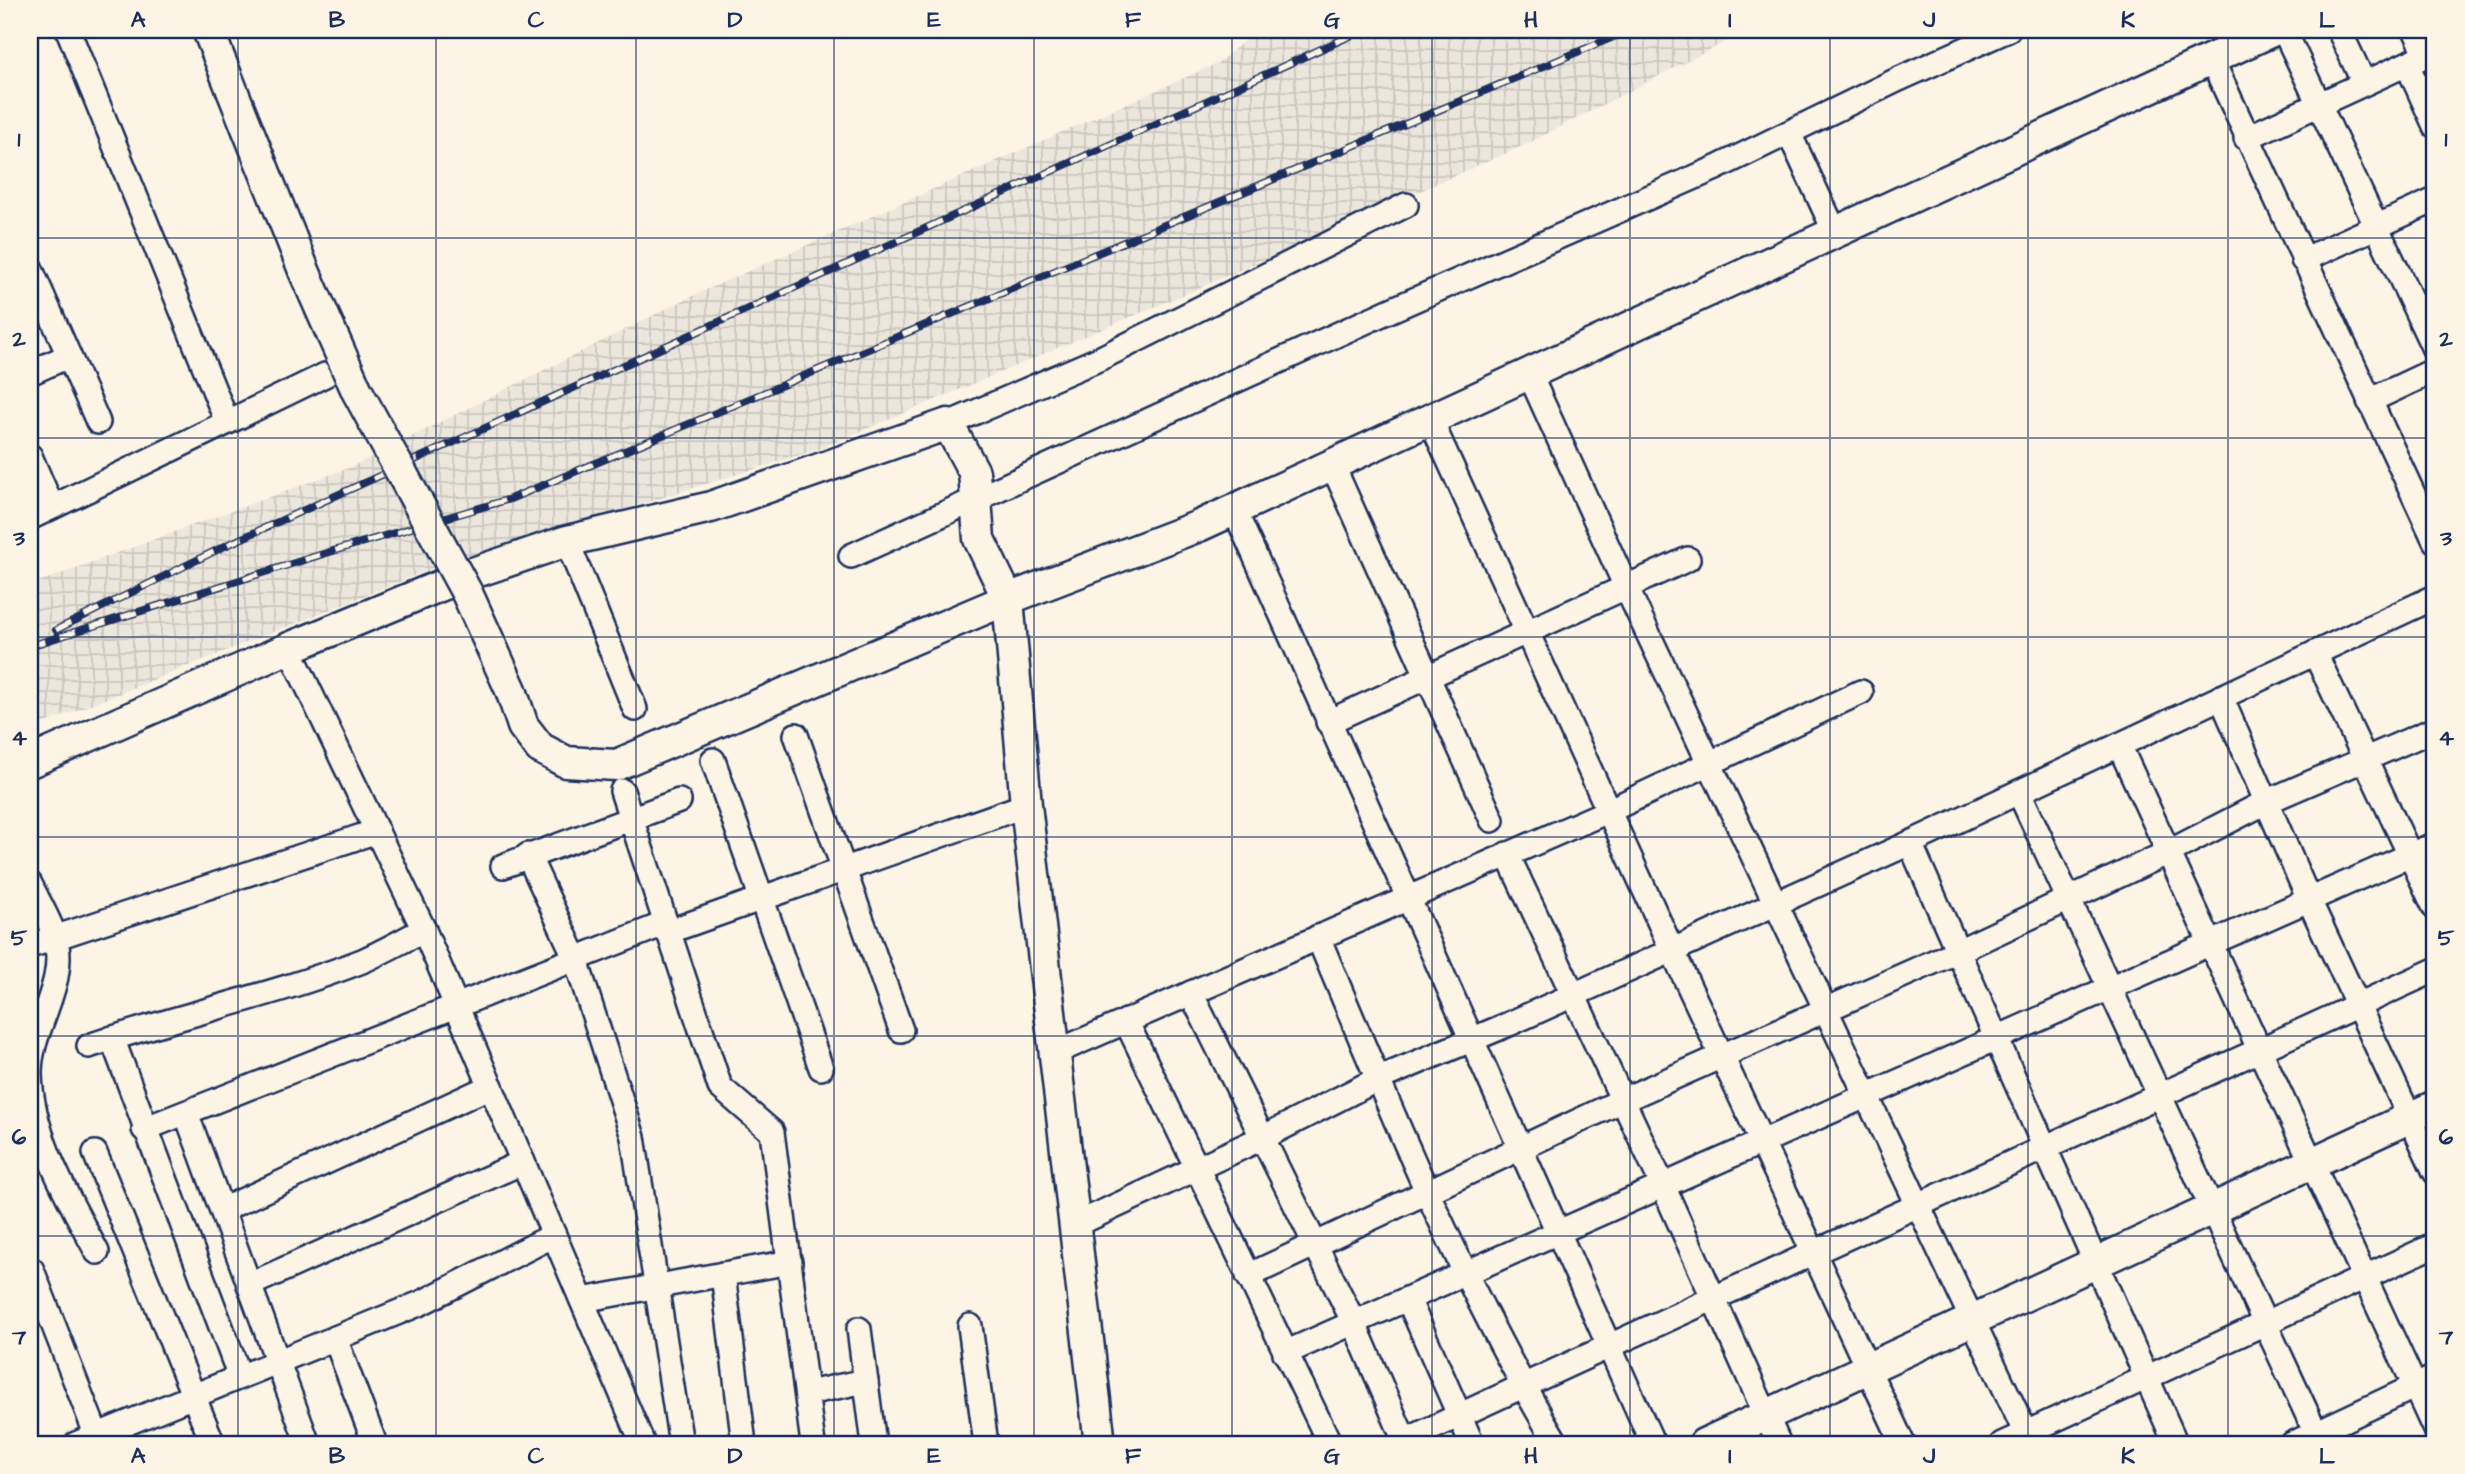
<svg xmlns="http://www.w3.org/2000/svg" width="2465" height="1474" viewBox="0 0 2465 1474" font-family="'Architects Daughter',sans-serif">
	<style>
		.industrial { fill: url(#industrial-grid) }
		.lines { fill: none; stroke-linecap: round; stroke-linejoin: round }
		.minor-casing { stroke: #1b2f5e; stroke-width: 28 }
		.tertiary-casing { stroke: #1b2f5e; stroke-width: 35 }
		.minor { stroke: #fcf5e5; stroke-width: 23 }
		.tertiary { stroke: #fcf5e5; stroke-width: 30 }
		.rail-casing { stroke: #1b2f5e; stroke-width: 8 }
		.rail { stroke: #fcf5e5; stroke-width: 5; stroke-dasharray: 16; stroke-linecap: butt }
		.tertiary-bridge-casing { stroke: #1b2f5e; stroke-width: 35; stroke-linecap: butt }
		.tertiary-bridge { stroke: #fcf5e5; stroke-width: 30 }
		.grid { fill: none; stroke: #1b2f5e; stroke-width: 2; stroke-opacity: 0.55 }
		.neatline { fill: none; stroke: #1b2f5e; stroke-width: 2.5 }
		.grid-label { font-size: 23px; text-anchor: middle; font-weight: bold; fill: #1b2f5e }
	</style>
	<defs>
		<pattern id="industrial-grid" width="8" height="8" patternUnits="userSpaceOnUse" patternTransform="scale(1.75)"><rect width="8" height="8" fill="#ece7dc"/><path d="M0 4h8M4 0v8" fill="none" stroke="#cac6bf"/></pattern>
	</defs>
	<rect width="100%" height="100%" fill="#fcf5e5"/>
	<filter id="ink" filterUnits="userSpaceOnUse"><feTurbulence type="fractalNoise" baseFrequency=".0143" numOctaves="2"/><feDisplacementMap in="SourceGraphic" scale="14" xChannelSelector="R" yChannelSelector="G"/><feConvolveMatrix kernelMatrix="1 2 1 2 8 2 1 2 1" color-interpolation-filters="sRGB"/></filter>
	<g filter="url(#ink)">
		<path class="industrial" d="M 1257,30 L 1748,30 L 1527,144 L 1197,289 L 819,449 L 429,570 L 30,729 L 30,585 L 351,467 L 690,297 L 1218,63 Z"/>
		<g class="lines">
			<g class="minor-casing">
				<g id="minor">
					<path d="M 68,30 L 227,422"/>
					<path d="M 2284,30 L 2435,351"/>
					<path d="M 2339,30 L 2364,83"/>
					<path d="M 2415,30 L 2427,55"/>
					<path d="M 2211,58 L 2435,541"/>
					<path d="M 2407,64 L 2435,126"/>
					<path d="M 1789,133 L 1835,232"/>
					<path d="M 2246,138 L 2435,51"/>
					<path d="M 2303,260 L 2435,200"/>
					<path d="M 30,267 L 98,422"/>
					<path d="M 30,373 L 68,356"/>
					<path d="M 1529,373 L 1626,587 L 2031,1444"/>
					<path d="M 2369,401 L 2435,370"/>
					<path d="M 1430,419 L 1672,950 L 1903,1444"/>
					<path d="M 948,424 L 1101,358 L 1406,205"/>
					<path d="M 30,456 L 52,507"/>
					<path d="M 1332,464 L 1492,820"/>
					<path d="M 1234,509 C 1372,822 1511,1134 1653,1444"/>
					<path d="M 30,518 L 325,375"/>
					<path d="M 567,541 L 635,709"/>
					<path d="M 851,556 L 1391,310 L 1716,168 L 1899,79 L 2008,30"/>
					<path d="M 289,648 L 424,930 L 643,1444"/>
					<path d="M 2315,653 L 2435,908"/>
					<path d="M 2221,697 L 2309,900 L 2435,1172"/>
					<path d="M 1328,722 L 1688,559"/>
					<path d="M 796,735 L 901,1030"/>
					<path d="M 2119,745 L 2435,1430"/>
					<path d="M 713,760 L 821,1068"/>
					<path d="M 622,791 L 720,1087 L 772,1132 L 813,1444"/>
					<path d="M 2019,792 L 2321,1444"/>
					<path d="M 1910,843 L 2176,1444"/>
					<path d="M 1507,854 L 1663,1186 L 1779,1444"/>
					<path d="M 528,855 L 575,957 L 633,1137 L 681,1444"/>
					<path d="M 503,866 L 679,801"/>
					<path d="M 30,884 C 38,901 49,919 55,937 C 69,983 30,1027 30,1073 C 31,1136 68,1197 97,1252"/>
					<path d="M 667,932 L 1026,805"/>
					<path d="M 1318,937 C 1390,1109 1461,1283 1557,1444"/>
					<path d="M 30,946 L 377,831"/>
					<path d="M 1191,993 L 1354,1323 L 1406,1444"/>
					<path d="M 1126,1021 L 1330,1444"/>
					<path d="M 112,1038 L 240,1377"/>
					<path d="M 89,1046 C 179,1015 273,996 362,961 C 383,952 403,940 424,930"/>
					<path d="M 1054,1053 L 1608,811 L 1861,692"/>
					<path d="M 186,1113 L 308,1444"/>
					<path d="M 144,1129 L 664,924"/>
					<path d="M 95,1153 L 213,1444"/>
					<path d="M 224,1209 L 491,1086"/>
					<path d="M 1075,1225 L 1264,1137 L 1378,1079 L 1509,1024 L 1910,843 L 2435,597"/>
					<path d="M 32,1270 L 100,1444"/>
					<path d="M 723,1274 L 743,1436"/>
					<path d="M 1248,1276 L 1623,1100 L 1958,951 L 2169,852 L 2266,802 L 2435,729"/>
					<path d="M 249,1285 L 523,1162"/>
					<path d="M 1408,1299 L 1472,1444"/>
					<path d="M 582,1300 L 790,1262"/>
					<path d="M 970,1326 L 986,1444"/>
					<path d="M 859,1329 L 874,1444"/>
					<path d="M 335,1338 L 375,1444"/>
					<path d="M 1285,1353 L 2435,844"/>
					<path d="M 807,1393 L 866,1381"/>
					<path d="M 76,1444 L 421,1303 L 554,1235"/>
					<path d="M 1398,1444 C 1742,1283 2090,1128 2435,970"/>
					<path d="M 2002,1444 L 2435,1245"/>
					<path d="M 2292,1444 L 2435,1377"/>
				</g>
			</g>
			<g class="tertiary-casing">
				<g id="tertiary">
					<path d="M 30,762 L 289,648 L 464,576 L 567,541 L 711,507 L 948,424 L 974,472 L 979,539 L 1008,599 L 1026,805 L 1100,1444"/>
					<path d="M 616,765 L 1008,599 L 1199,526 L 2274,30"/>
					<path d="M 1704,1444 L 2435,1106"/>
				</g>
			</g>
			<use href="#minor" class="minor"/>
			<use href="#tertiary" class="tertiary"/>
			<g class="rail-casing">
				<g id="rail">
					<path d="M 56,630 L 227,545 L 1363,30"/>
					<path d="M 30,646 L 323,554 L 510,499 L 1630,30"/>
				</g>
			</g>
			<use href="#rail" class="rail"/>
			<g class="tertiary-bridge-casing">
				<path id="tertiary-bridge" d="M 208,30 L 305,273 L 357,391 L 467,593 L 511,690 L 523,726 L 540,748 L 566,762 L 616,765"/>
			</g>
			<use href="#tertiary-bridge" class="tertiary-bridge"/>
		</g>
	</g>
	<path class="grid" d="M 238,30 L 238,1444M 436,30 L 436,1444M 636,30 L 636,1444M 834,30 L 834,1444M 1034,30 L 1034,1444M 1232,30 L 1232,1444M 1432,30 L 1432,1444M 1630,30 L 1630,1444M 1830,30 L 1830,1444M 2028,30 L 2028,1444M 2228,30 L 2228,1444M 30,238 L 2435,238M 30,438 L 2435,438M 30,637 L 2435,637M 30,837 L 2435,837M 30,1036 L 2435,1036M 30,1236 L 2435,1236"/>
	<rect width="2465" height="1474" fill="none" stroke="#fcf5e5" stroke-width="77"/>
	<rect x="38" y="38" width="2388" height="1398" class="neatline"/>
	<g class="grid-label">
		<text x="138" y="27">A</text>
		<text x="337" y="27">B</text>
		<text x="536" y="27">C</text>
		<text x="735" y="27">D</text>
		<text x="934" y="27">E</text>
		<text x="1133" y="27">F</text>
		<text x="1332" y="27">G</text>
		<text x="1531" y="27">H</text>
		<text x="1730" y="27">I</text>
		<text x="1929" y="27">J</text>
		<text x="2128" y="27">K</text>
		<text x="2327" y="27">L</text>
		<text x="19" y="146">1</text>
		<text x="2446" y="146">1</text>
		<text x="19" y="346">2</text>
		<text x="2446" y="346">2</text>
		<text x="19" y="545">3</text>
		<text x="2446" y="545">3</text>
		<text x="19" y="745">4</text>
		<text x="2446" y="745">4</text>
		<text x="19" y="945">5</text>
		<text x="2446" y="945">5</text>
		<text x="19" y="1144">6</text>
		<text x="2446" y="1144">6</text>
		<text x="19" y="1344">7</text>
		<text x="2446" y="1344">7</text>
		<text x="138" y="1463">A</text>
		<text x="337" y="1463">B</text>
		<text x="536" y="1463">C</text>
		<text x="735" y="1463">D</text>
		<text x="934" y="1463">E</text>
		<text x="1133" y="1463">F</text>
		<text x="1332" y="1463">G</text>
		<text x="1531" y="1463">H</text>
		<text x="1730" y="1463">I</text>
		<text x="1929" y="1463">J</text>
		<text x="2128" y="1463">K</text>
		<text x="2327" y="1463">L</text>
	</g>
</svg>
